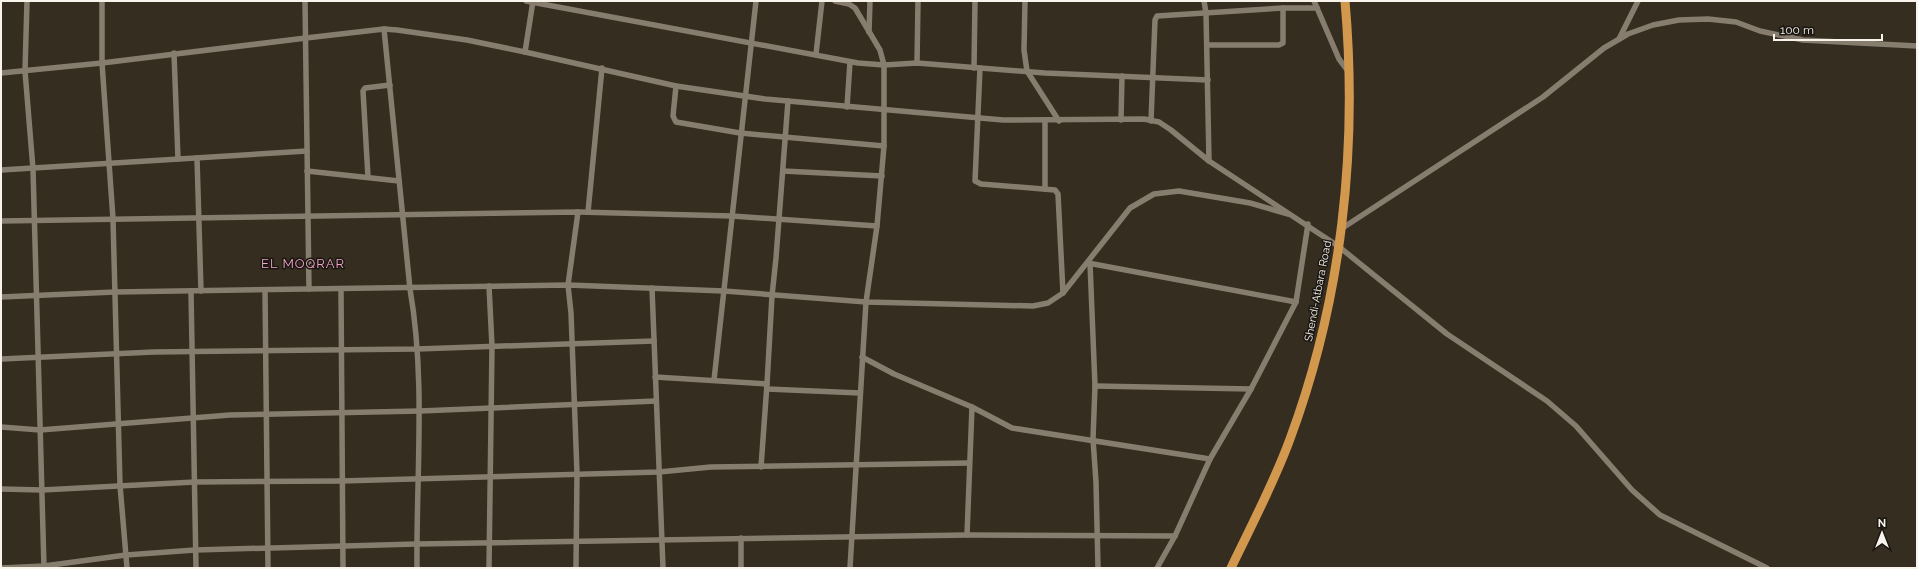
<svg xmlns="http://www.w3.org/2000/svg" width="1918" height="569" viewBox="0 0 1918 569" font-family="Raleway,sans-serif">
	<style>
		.lines { fill: none; stroke-linecap: round; stroke-linejoin: round }
		.minor { stroke: #877d6f; stroke-width: 5.5 }
		.trunk { stroke: #d2994e; stroke-width: 9 }
		.labels { text-anchor: middle; dominant-baseline: central; stroke-width: 3; stroke-linejoin: round; paint-order: stroke }
		.street-label { font-size: 11px; fill: #f8f3eb; stroke: #191510 }
		.quarter-label { font-size: 13px; letter-spacing: 1px; fill: #f3a6c9; stroke: #191510 }
	</style>
	<rect width="100%" height="100%" fill="#352d20"/>
	<g class="lines">
		<g class="minor">
			<path d="M 27,1 L 25,71 L 33,169 L 44,568"/>
			<path d="M 102,1 L 102,63 L 113,219 L 120,485 L 127,568"/>
			<path d="M 305,1 L 309,289"/>
			<path d="M 526,1 L 858,63 L 884,65 L 917,63 L 1045,73 L 1208,80"/>
			<path d="M 835,1 L 849,4 L 855,8 L 880,50 L 884,65 L 884,146 L 877,226 L 866,302 L 850,568"/>
			<path d="M 1025,1 L 1024,50 L 1027,71 L 1059,121"/>
			<path d="M 1204,1 L 1206,13 L 1209,161"/>
			<path d="M 1314,1 L 1339,59 L 1348,71"/>
			<path d="M 384,29 L 410,289 C 426,381 416,475 417,568"/>
			<path d="M 869,32 L 870,1"/>
			<path d="M 1619,39 L 1638,1"/>
			<path d="M 1207,45 L 1279,45 L 1283,43 L 1283,8"/>
			<path d="M 525,52 L 533,1"/>
			<path d="M 174,53 L 178,159"/>
			<path d="M 816,54 L 822,1"/>
			<path d="M 917,63 L 918,1"/>
			<path d="M 974,68 L 975,1"/>
			<path d="M 980,68 L 975,181 L 981,184 L 1055,190 L 1058,194 L 1063,293"/>
			<path d="M 1,73 L 102,63 L 306,38 L 384,29 L 397,30 L 467,40 L 525,52 L 676,86 L 765,99 L 1003,120 L 1144,119 L 1159,122 L 1171,130 L 1209,161 L 1338,246 L 1447,334 L 1547,401 L 1576,426 L 1632,490 L 1660,515 L 1767,568"/>
			<path d="M 676,86 L 673,116 L 676,122 L 740,133 L 884,146"/>
			<path d="M 847,107 L 850,62"/>
			<path d="M 1121,120 L 1122,76"/>
			<path d="M 1151,121 L 1155,20 L 1157,16 L 1283,8 L 1317,8"/>
			<path d="M 197,158 L 201,291"/>
			<path d="M 1,170 L 307,151"/>
			<path d="M 307,171 L 399,181"/>
			<path d="M 783,171 L 882,176"/>
			<path d="M 368,177 L 363,91 L 365,88 L 390,85"/>
			<path d="M 1045,189 L 1045,120"/>
			<path d="M 578,212 L 732,216 L 877,226"/>
			<path d="M 588,212 L 602,68"/>
			<path d="M 1,221 L 578,212 L 568,285 L 571,313 L 577,473 L 576,568"/>
			<path d="M 1341,229 L 1543,97 L 1604,48 L 1628,34 L 1653,25 L 1679,20 L 1708,19 L 1736,22 L 1760,31 L 1803,40 L 1917,46"/>
			<path d="M 1088,263 L 1296,302"/>
			<path d="M 1090,263 L 1095,386 L 1093,439 L 1096,482 L 1098,568"/>
			<path d="M 652,288 L 663,568"/>
			<path d="M 341,289 L 343,568"/>
			<path d="M 265,290 L 268,568"/>
			<path d="M 191,291 L 196,568"/>
			<path d="M 1,297 L 115,292 L 568,285 L 724,291 L 866,302 L 1033,306 L 1048,303 L 1063,293 L 1130,208 L 1154,194 L 1179,191 L 1250,203 L 1288,214"/>
			<path d="M 862,357 L 894,374 L 972,407"/>
			<path d="M 1,359 L 154,352 L 417,349 L 654,341"/>
			<path d="M 655,377 L 767,384"/>
			<path d="M 714,380 L 756,1"/>
			<path d="M 1095,386 L 1251,389"/>
			<path d="M 767,389 L 860,393"/>
			<path d="M 1,427 L 40,430 L 230,415 L 420,411 L 656,401"/>
			<path d="M 761,467 L 767,384 L 772,296 L 776,258 L 788,101"/>
			<path d="M 1,489 L 42,490 L 195,482 L 341,481 L 659,472 L 711,467 L 969,463"/>
			<path d="M 967,535 L 972,407 L 1012,428 L 1210,459"/>
			<path d="M 741,538 L 741,568"/>
			<path d="M 1,568 L 44,566 L 126,555 L 195,550 L 417,544 L 967,535 L 1175,536"/>
			<path d="M 489,568 L 492,346 L 489,286"/>
			<path d="M 1157,568 L 1175,536 L 1210,459 L 1251,389 L 1296,302 L 1308,224"/>
		</g>
		<path class="trunk" d="M 1231,568 C 1251,526 1274,483 1290,439 C 1342,299 1358,149 1345,1"/>
	</g>
	<g class="labels">
		<g class="street-label">
			<text transform="translate(1318 291) rotate(-79)">Shendi-Atbara Road</text>
		</g>
		<g class="quarter-label">
			<text x="303" y="263">EL MOQRAR</text>
		</g>
	</g>
	<rect width="1918" height="569" fill="none" stroke="#f8f3eb" stroke-width="4"/>
	<g transform="translate(1882 533)" stroke="#191510" stroke-width="3" paint-order="stroke">
	<path d="M0-3L7 15L0 10L-7 15Z" fill="#f8f3eb"/>
	<text y="-6" font-size="11" font-weight="bold" text-anchor="middle" fill="#f8f3eb">N</text>
	</g>
	<path d="M1774 34v6h108v-6" fill="none" stroke="#f8f3eb" stroke-width="2"/>
	<text x="1780" y="34" font-size="12" fill="#f8f3eb" stroke="#191510" stroke-width="3" paint-order="stroke">100 m</text>
</svg>
